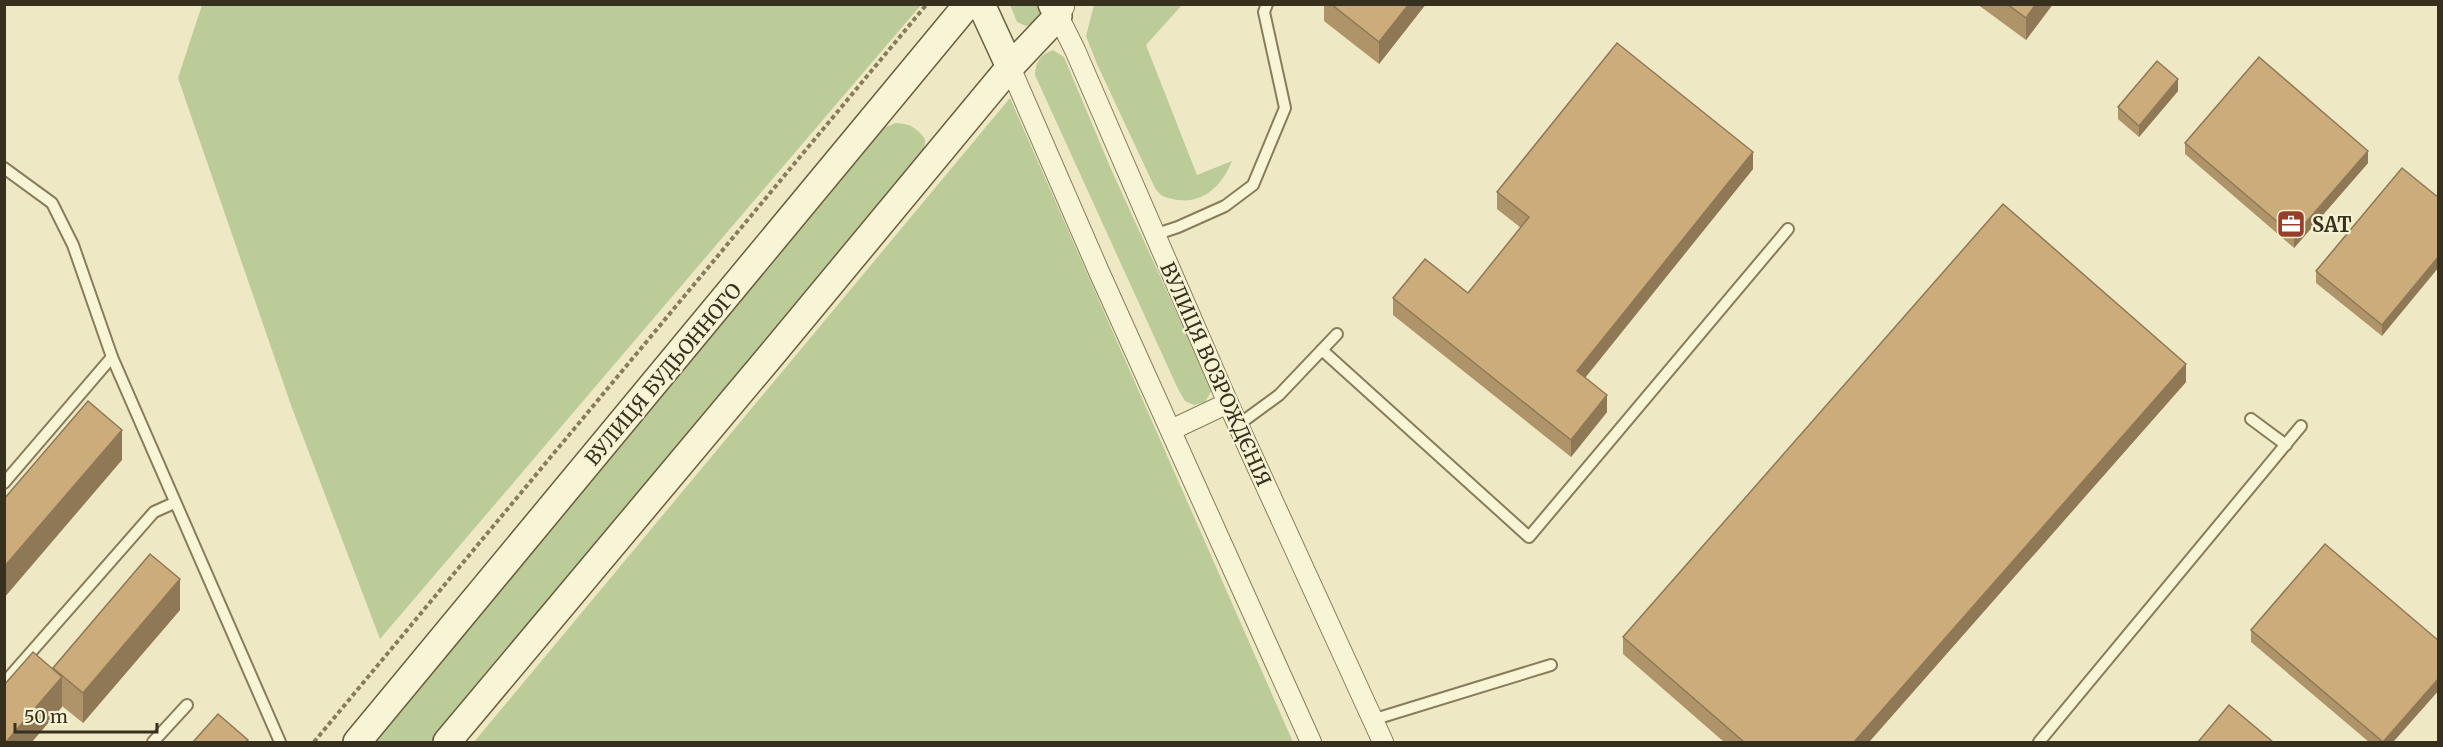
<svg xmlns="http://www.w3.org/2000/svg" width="2443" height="747" viewBox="0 0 2443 747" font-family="Merriweather,serif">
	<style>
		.green { fill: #bbcc98 }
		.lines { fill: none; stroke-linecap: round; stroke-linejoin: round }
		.lane-casing { stroke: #887c5b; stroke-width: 14 }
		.street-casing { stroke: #887c5b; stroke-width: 22 }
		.secondary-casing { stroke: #6a5d3e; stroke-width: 30 }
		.path { stroke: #887c5b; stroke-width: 4; stroke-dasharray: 4.5 3; stroke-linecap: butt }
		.lane { stroke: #f8f5d7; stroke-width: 10 }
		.street { stroke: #f8f5d7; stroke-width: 20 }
		.secondary { stroke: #f8f5d7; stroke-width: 27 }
		.wall { fill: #af9469 }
		.shaded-wall { fill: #8e7855 }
		.building { fill: #cbac7a; stroke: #8e7855; stroke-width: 1.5 }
		.labels { text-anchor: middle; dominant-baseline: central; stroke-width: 4.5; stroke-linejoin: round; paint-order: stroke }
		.poi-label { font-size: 20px; font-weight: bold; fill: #38301e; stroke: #f5f2d3; text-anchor: start }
		.street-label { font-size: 20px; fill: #38301e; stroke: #f5f2d3 }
	</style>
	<rect width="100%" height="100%" fill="#eee9c4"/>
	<g class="green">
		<path d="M 202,5 L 203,4 L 921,5 L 380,639 L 292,408 L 178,78 Z"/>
		<path d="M 1010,5 L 1041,5 L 1041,19 L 1035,24 L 1026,26 L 1017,22 Z"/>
		<path d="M 1094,5 L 1182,5 L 1146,45 L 1197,175 L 1232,161 C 1222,186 1202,206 1173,199 C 1163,197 1159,195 1154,186 L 1097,64 L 1086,36 Z"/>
		<path d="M 1053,50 L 1064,57 L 1111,169 L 1212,390 L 1205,402 L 1194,405 L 1185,401 L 1178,389 L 1035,75 C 1036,61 1040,55 1053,50 Z"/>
		<path d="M 1010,98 L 1293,742 L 474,742 Z"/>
		<path d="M 896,123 C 910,124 916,127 925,139 L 924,155 L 434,742 L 371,742 L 883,128 Z"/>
	</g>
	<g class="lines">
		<g class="lane-casing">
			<g id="lane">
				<path d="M 4,168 L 52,203 L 73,245 L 112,357 L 280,742"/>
				<path d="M 1154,235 L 1178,227 L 1225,206 L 1253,185 L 1285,108 L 1264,12 L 1267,4"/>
				<path d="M 1322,350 L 1529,537 L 1788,229"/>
				<path d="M 2251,419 L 2286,445"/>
				<path d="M 1238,425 L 1279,395 L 1337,334"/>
				<path d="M 4,483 L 112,357"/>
				<path d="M 4,683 L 154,512 L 174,503"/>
				<path d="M 1372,720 L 1551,665"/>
				<path d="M 153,742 L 187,705"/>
				<path d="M 2039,742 L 2301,426"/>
			</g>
		</g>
		<g class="street-casing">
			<g id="street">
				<path d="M 1064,7 L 1058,16 L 1075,50 L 1228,403 L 1383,742"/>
				<path d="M 1010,67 L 1100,274 L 1311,742"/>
				<path d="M 1171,430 L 1228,403"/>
			</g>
		</g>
		<g class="secondary-casing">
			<g id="secondary">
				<path d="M 981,4 L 1010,67"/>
				<path d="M 357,742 L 968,4"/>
				<path d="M 447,742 L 773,353 L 1010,67 L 1058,16 L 1052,4"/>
			</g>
		</g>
		<path class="path" d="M 314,742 L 927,4"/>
		<use href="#lane" class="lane"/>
		<use href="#street" class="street"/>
		<use href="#secondary" class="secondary"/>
	</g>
	<g class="wall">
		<path d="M 1324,4 L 1426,4 L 1379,64 L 1324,21 Z"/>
		<path d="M 1977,4 L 2053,4 L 2026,40 Z"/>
		<path d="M 2178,91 L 2139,137 L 2118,119 L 2118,107 Z"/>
		<path d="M 2185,143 L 2368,163 L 2294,248 L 2185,154 Z"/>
		<path d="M 2402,168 L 2382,336 L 2316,283 L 2316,271 Z"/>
		<path d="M 1753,169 L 1585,377 L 1607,412 L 1571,457 L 1393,315 L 1393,298 L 1468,293 L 1521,228 L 1497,209 L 1497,192 Z"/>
		<path d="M 2186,382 L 1869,742 L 1724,742 L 1623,654 L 1623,637 Z"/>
		<path d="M 180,610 L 83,723 L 62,706 L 62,707 L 53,668 Z"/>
		<path d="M 2251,630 L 2439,641 L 2439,690 L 2393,742 L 2369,742 L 2251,642 Z"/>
	</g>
	<g class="shaded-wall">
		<path d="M 1409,4 L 1426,4 L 1379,64 L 1379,42 Z"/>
		<path d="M 2036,4 L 2053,4 L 2026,40 L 2026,18 Z"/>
		<path d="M 2178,79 L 2178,91 L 2139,137 L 2139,126 Z"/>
		<path d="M 2368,151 L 2368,163 L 2294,248 L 2294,236 Z"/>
		<path d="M 1753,152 L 1753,169 L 1577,388 L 1577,371 Z"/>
		<path d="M 2439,256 L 2439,267 L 2382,336 L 2382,325 Z"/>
		<path d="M 2186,364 L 2186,382 L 1869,742 L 1854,742 Z"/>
		<path d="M 1607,395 L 1607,412 L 1571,457 L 1571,440 Z"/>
		<path d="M 122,430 L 122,460 L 4,598 L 4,567 Z"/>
		<path d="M 180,579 L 180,610 L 83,723 L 83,693 Z"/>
		<path d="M 62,677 L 62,707 L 32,742 L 6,742 Z"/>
		<path d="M 2439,678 L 2439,690 L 2393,742 L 2383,742 Z"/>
	</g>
	<g class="building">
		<path d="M 1331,4 L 1409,4 L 1379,42 Z"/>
		<path d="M 2007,4 L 2036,4 L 2026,18 Z"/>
		<path d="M 1617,43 L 1753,152 L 1577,371 L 1607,395 L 1571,440 L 1393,298 L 1425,259 L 1468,293 L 1529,217 L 1497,192 Z"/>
		<path d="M 2259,57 L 2368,151 L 2294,236 L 2185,143 Z"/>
		<path d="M 2157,61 L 2178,79 L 2139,126 L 2118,107 Z"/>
		<path d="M 2402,168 L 2439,198 L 2439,256 L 2382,325 L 2316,271 Z"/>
		<path d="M 2003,204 L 2186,364 L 1854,742 L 1744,742 L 1623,637 Z"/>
		<path d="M 88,401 L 122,430 L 4,567 L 4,499 Z"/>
		<path d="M 2325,544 L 2439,641 L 2439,678 L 2383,742 L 2251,630 Z"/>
		<path d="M 150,554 L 180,579 L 83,693 L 53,668 Z"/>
		<path d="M 33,652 L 62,677 L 6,742 L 4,742 L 4,685 Z"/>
		<path d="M 2229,705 L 2273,742 L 2198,742 Z"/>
		<path d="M 218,714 L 248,740 L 245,742 L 193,742 Z"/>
	</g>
	<defs>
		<g id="office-square" transform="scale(1.5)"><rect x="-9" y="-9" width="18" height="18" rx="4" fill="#96402b" stroke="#f5f2d3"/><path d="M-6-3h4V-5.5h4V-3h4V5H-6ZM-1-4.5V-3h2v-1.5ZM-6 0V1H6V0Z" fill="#fff"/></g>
	</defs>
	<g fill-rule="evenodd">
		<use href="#office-square" x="2291" y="224"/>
	</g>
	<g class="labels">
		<g class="poi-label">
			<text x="2312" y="224">SAT</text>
		</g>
		<g class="street-label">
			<text transform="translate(663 374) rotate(-50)">ВУЛИЦЯ БУДЬОННОГО</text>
			<text transform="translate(1216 374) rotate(66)">ВУЛИЦЯ ВОЗРОЖДЄНІЯ</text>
		</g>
	</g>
	<rect width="2443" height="747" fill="none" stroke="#38301e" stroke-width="12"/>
	<path d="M15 723v9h142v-9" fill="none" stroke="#38301e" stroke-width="3"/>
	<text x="24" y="723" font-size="18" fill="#38301e" stroke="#f5f2d3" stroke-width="4.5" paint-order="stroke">50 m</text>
</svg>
